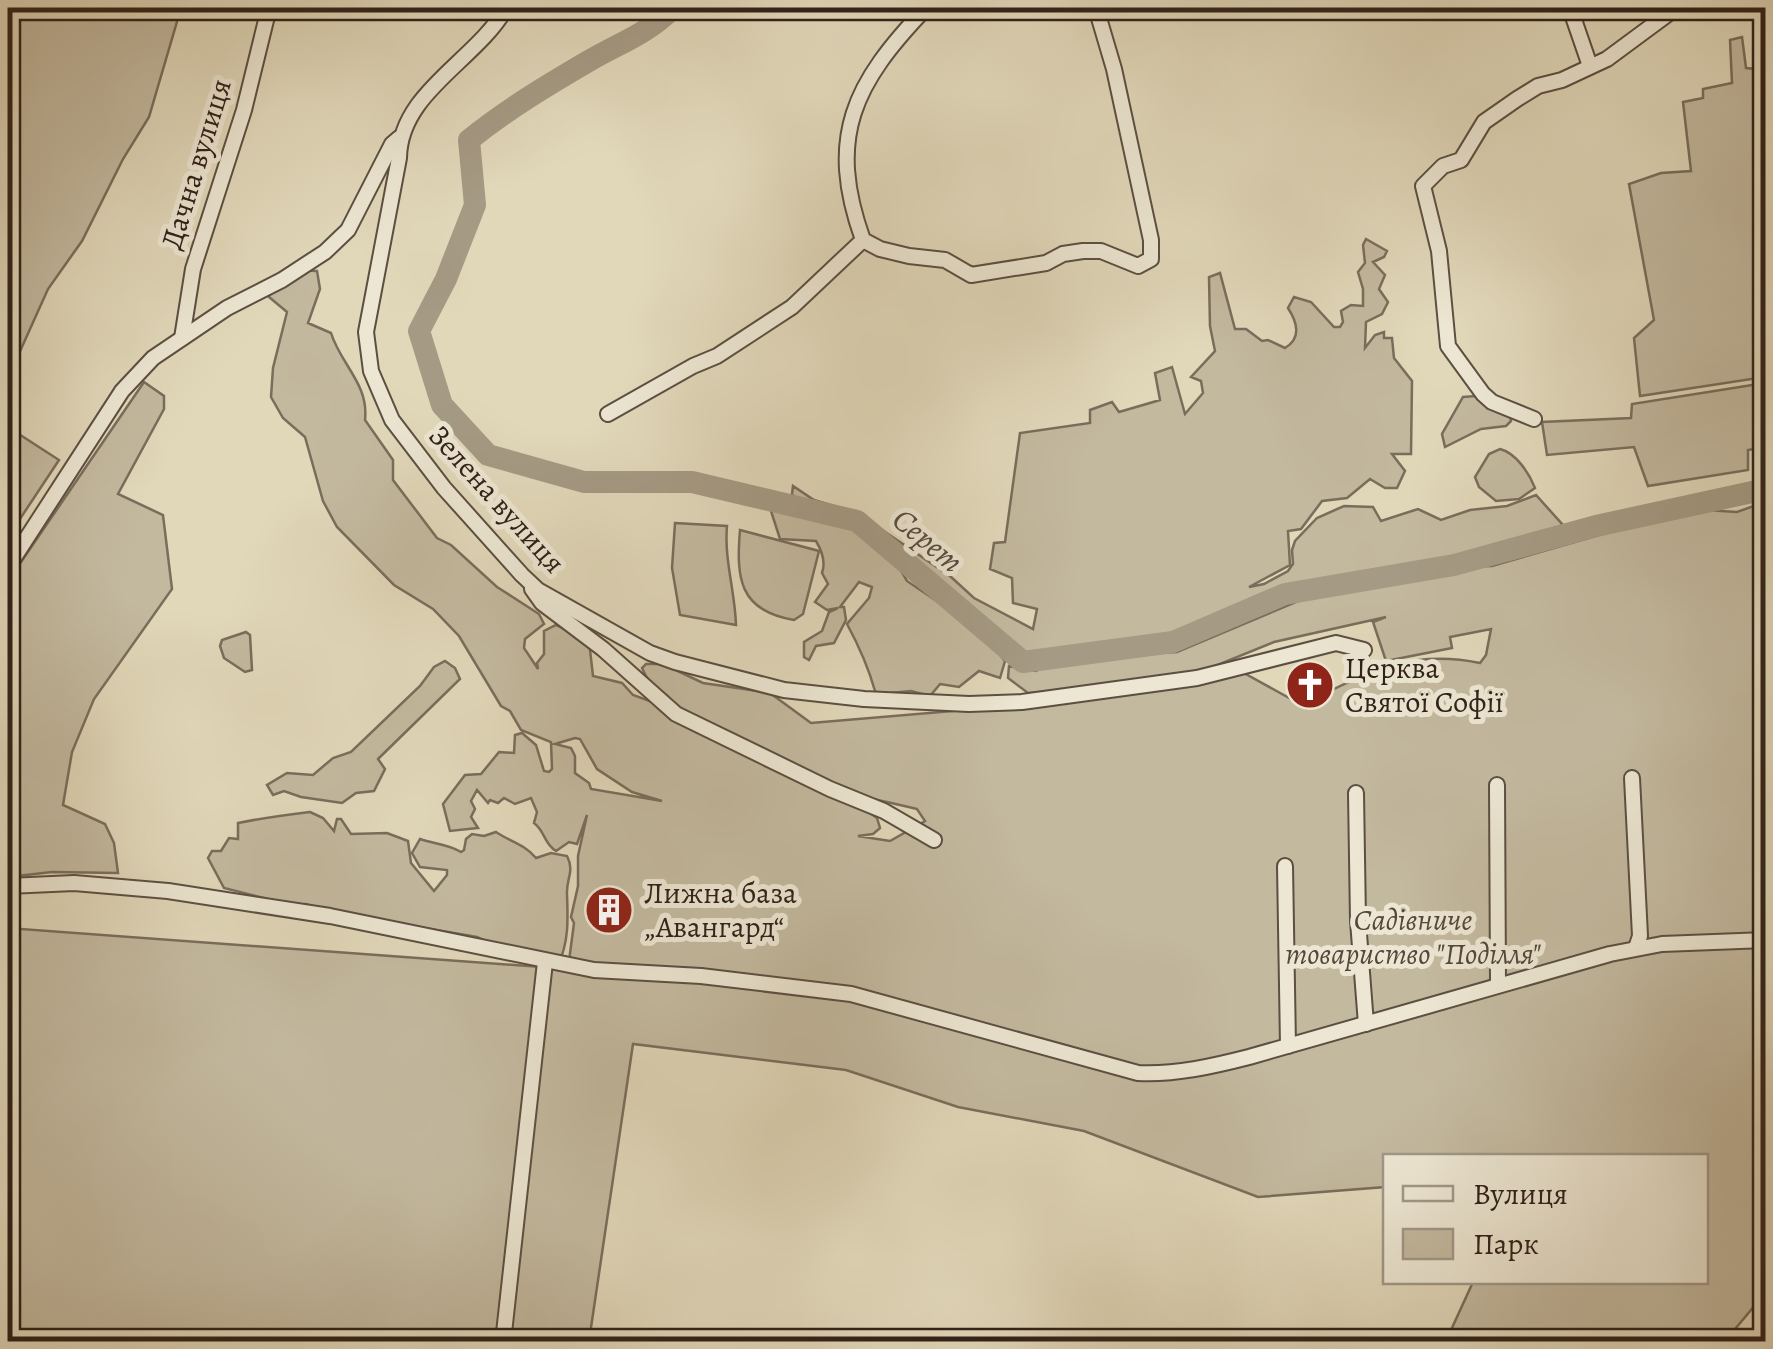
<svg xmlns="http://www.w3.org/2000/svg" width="1773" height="1349" viewBox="0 0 1773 1349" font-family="Alegreya,serif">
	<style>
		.green { fill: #c3b99f; stroke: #7a6d5c; stroke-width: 2.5; fill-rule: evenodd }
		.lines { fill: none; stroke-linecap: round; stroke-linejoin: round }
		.river { stroke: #a59a84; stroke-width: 22 }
		.street-casing { stroke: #5c4f42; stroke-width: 18 }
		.street { stroke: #ece6d2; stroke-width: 14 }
		.labels { text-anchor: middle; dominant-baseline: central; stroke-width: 10; stroke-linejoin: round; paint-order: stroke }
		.street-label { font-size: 30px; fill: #30211a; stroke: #ece6d2 }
		.poi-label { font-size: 30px; fill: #30211a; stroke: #ece6d2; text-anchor: start }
		.park-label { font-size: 30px; font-style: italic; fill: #55473b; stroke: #ece6d2 }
		.water-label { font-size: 32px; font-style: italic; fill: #594b3f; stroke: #ece6d2 }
	</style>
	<rect width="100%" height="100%" fill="#e1d8ba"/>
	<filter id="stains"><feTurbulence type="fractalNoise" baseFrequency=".002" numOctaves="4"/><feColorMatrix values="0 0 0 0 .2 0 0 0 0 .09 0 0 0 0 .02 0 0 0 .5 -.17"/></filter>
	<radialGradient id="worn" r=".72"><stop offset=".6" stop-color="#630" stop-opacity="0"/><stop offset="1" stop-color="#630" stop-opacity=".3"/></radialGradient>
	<g class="green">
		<path d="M 20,8 L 181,8 L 149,117 L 123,159 L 82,241 L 48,289 L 8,378 L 8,56 Z"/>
		<path d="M 1742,37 L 1746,68 L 1756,69 L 1766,141 L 1765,377 L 1640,396 L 1634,338 L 1654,320 L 1629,184 L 1661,173 L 1691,171 L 1683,102 L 1703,98 L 1703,89 L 1732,83 L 1730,40 Z"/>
		<path d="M 1366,239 L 1387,251 L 1384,257 L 1373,262 L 1385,275 L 1379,289 L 1388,302 L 1382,314 L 1366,322 L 1365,348 L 1375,335 L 1384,332 L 1384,338 L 1392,338 L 1394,358 L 1412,381 L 1411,454 L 1392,454 L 1405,471 L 1397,488 L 1385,488 L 1370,479 L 1347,498 L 1322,501 L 1301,529 L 1288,531 L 1290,565 L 1249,587 L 1264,584 L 1288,571 L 1293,564 L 1292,550 L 1295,541 L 1317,518 L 1344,506 L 1373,507 L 1381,521 L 1418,509 L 1441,520 L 1470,510 L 1507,506 L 1536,495 L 1562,524 L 1551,542 L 1531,542 L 1520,547 L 1508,542 L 1501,548 L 1440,568 L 1492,566 L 1689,509 L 1737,512 L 1765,502 L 1766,1292 L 1725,1341 L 1446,1341 L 1473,1282 L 1706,1282 L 1706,1156 L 1386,1156 L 1385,1187 L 1258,1197 L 1084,1131 L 958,1107 L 846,1070 L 633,1044 L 589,1341 L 8,1341 L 8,928 L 568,969 L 574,923 L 571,917 L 578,886 L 578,856 L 587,815 L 577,844 L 569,842 L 556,851 C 544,844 545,831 534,823 L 537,812 L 531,798 L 515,804 L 504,798 L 498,803 L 490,800 L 488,803 L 477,790 L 471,801 L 475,809 L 471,817 L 478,828 L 450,831 L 443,804 L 465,775 L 481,774 L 499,752 L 514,753 L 515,735 L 522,733 L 536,745 L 544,771 L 549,772 L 552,769 L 551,742 L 521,730 L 510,711 L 501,706 L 459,636 L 433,609 L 394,585 L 337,527 L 323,501 L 305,437 L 283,418 L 271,397 L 273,368 L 287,312 L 269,297 L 272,286 L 296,270 L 317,271 L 320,289 L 308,323 L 331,333 C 341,365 369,384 365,420 L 393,460 L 393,480 L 437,538 L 451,545 L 497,587 L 539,614 L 544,624 L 525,639 L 524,648 L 538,669 L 537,663 L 544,654 L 544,631 L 556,625 L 589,641 L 593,676 L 622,683 L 633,695 L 658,704 L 676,722 L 860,806 L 877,818 L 880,828 L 873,834 L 858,836 L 890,841 L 925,821 L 917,809 C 880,800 840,793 805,779 C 762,762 658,711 642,668 L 646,664 L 663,664 L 703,683 L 770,693 L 811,723 L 1084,700 L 1242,672 L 1302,705 C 1365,674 1407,648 1480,663 L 1486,655 L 1491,629 L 1450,637 L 1452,648 L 1386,661 L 1373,622 L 1386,617 L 1274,642 L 1183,679 L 1028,693 L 1008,678 L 1009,666 L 1036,671 L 1059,659 L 1177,652 L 1334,586 L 1362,590 L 1439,568 L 1330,582 L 1319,588 L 1305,587 L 1262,599 L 1254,614 L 1165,644 L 1044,659 C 1000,649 970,614 936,586 C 924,576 909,569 897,560 C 861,532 844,514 797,502 L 792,494 L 793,486 L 814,500 L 857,513 L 950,576 L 974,598 L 1033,629 L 1037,609 L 1013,603 L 1012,578 L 990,569 L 994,543 L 1005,542 L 1020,433 L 1090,423 L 1090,410 L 1112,402 L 1119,412 L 1160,400 L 1155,373 L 1172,367 L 1185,414 L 1203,393 L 1201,381 L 1191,377 L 1215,351 L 1210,326 L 1209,277 L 1220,273 L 1235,329 L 1246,329 L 1262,341 L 1268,340 L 1285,348 C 1302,338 1297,322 1288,308 L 1294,297 L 1311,302 L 1334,327 L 1340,327 L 1343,322 L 1341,311 L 1351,305 L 1363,306 L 1363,289 L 1358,272 L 1365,263 L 1363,245 ZM 575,738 L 580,739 L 597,769 L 632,792 L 662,801 L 591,789 L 589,783 L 575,773 L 575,756 L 571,748 L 555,744 Z"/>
		<path d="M 144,382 L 164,396 L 164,409 L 118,494 L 163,515 L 172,589 L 94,699 L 72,752 L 63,805 L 105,824 L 114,843 L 118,873 L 52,872 L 8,877 L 8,581 Z"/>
		<path d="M 1765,383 L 1765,447 L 1748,450 L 1748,470 L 1648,486 L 1634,447 L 1547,455 L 1542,422 L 1631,418 L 1632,404 Z"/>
		<path d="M 1476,396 L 1510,416 L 1511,421 L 1506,426 L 1481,429 L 1445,447 L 1442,434 L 1463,397 Z"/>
		<path d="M 8,427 L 59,460 L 8,537 Z"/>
		<path d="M 1500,449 C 1516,453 1529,473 1535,488 L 1519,499 L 1496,501 L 1479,487 L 1475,477 L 1489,454 Z"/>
		<path d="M 775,506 L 807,508 L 845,523 L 900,569 L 907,581 L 960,617 L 1001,656 L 1005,661 L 1000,678 L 979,671 L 959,687 L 940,684 L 930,696 L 911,691 L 880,694 L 875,691 C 868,666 860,648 847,624 L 869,598 L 872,587 L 859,582 L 840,607 L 844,607 L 846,620 L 834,643 L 816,646 L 809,660 L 804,657 L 804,642 L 822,631 L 829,612 L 838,608 L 827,610 L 815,602 L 828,584 L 822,573 C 826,562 822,551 816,541 L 780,539 L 771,511 Z"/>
		<path d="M 675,523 L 727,526 C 724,560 735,591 736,625 L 680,615 L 672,568 Z"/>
		<path d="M 740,530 L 819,551 L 803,614 L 794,620 C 739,611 736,578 740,530 Z"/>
		<path d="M 246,632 L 250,635 L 252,670 L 245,672 L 224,658 L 220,646 L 222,640 Z"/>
		<path d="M 445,661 L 455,668 L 460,679 L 378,759 L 385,769 L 374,791 L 356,793 L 342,803 L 301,797 L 284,791 L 273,795 L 267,785 L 287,773 L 313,775 L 333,758 L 351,752 L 420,686 L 434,667 Z"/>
		<path d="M 310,812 L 323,818 L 334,831 L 337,819 L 341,819 L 351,834 L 387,833 L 408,841 L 411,863 L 434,891 L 447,875 L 447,870 L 420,867 L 412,853 L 420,839 C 434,844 448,844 461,852 L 464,850 L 466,839 L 472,834 L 484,836 L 496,832 C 511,842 524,844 536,858 L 551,853 L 567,856 C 575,871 566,879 567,894 C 568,919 569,942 558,965 L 528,960 L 477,937 L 331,912 L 306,904 L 292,905 L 224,888 L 208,858 L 212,851 L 221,851 L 229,838 L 238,839 L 238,823 C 262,818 285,815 310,812 Z"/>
	</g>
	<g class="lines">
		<path class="river" d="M 673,8 C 644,36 621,42 587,62 C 546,86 506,110 469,140 L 475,205 L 446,279 L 419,331 L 442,405 L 488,455 L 584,482 L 692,482 L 857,521 L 1023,662 L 1173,642 L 1285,594 L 1454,565 L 1596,526 L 1766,489"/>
		<g class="street-casing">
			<g id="street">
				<path d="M 506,8 C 476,61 400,92 399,158 L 366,332 L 371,371 L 392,420 L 444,488 L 522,575 L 538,590 L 650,653 L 675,662 L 784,690 L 864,699 L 969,704 L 1022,702 L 1197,678 L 1336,643 L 1364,650"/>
				<path d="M 926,8 C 854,83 826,137 863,240 L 880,249 L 909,256 L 945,260 L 971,275 L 1046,263 L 1063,254 L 1083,251 L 1101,251 L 1138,266 L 1151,259 L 1151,240 L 1114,69 L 1096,8"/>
				<path d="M 1570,8 L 1590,66"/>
				<path d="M 182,338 L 193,269 L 244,110 L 269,8"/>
				<path d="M 608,414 L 693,366 L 717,356 L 792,307 L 863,240"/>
				<path d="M 1534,419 L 1492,402 L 1483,394 L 1448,346 L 1439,251 L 1423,186 L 1443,166 L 1461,160 L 1484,122 L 1517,99 L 1538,86 L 1562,80 L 1607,59 L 1676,8"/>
				<path d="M 8,567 L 122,391 L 153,358 L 227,308 L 282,280 L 325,252 L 348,230 L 392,144 L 399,138"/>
				<path d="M 532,589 L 542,603 L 603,649 L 676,714 L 830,789 L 884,811 L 934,840"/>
				<path d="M 1632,778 L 1640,936 L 1636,948"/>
				<path d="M 1497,785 L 1498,985"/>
				<path d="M 1356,793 L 1358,921 L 1366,1024"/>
				<path d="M 1285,866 L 1288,1046"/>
				<path d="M 8,886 L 74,883 L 168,891 L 330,916 L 594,970 L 701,976 L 851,994 L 1138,1073 C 1175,1075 1214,1066 1249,1057 L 1610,954 L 1662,944 L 1766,940"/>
				<path d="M 503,1342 L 545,962"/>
			</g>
		</g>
		<use href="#street" class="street"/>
	</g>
	<defs>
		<g id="church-disc" transform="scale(2.5)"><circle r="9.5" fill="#8f2418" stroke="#ece6d2"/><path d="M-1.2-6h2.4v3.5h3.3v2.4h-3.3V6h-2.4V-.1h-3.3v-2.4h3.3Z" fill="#fff"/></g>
		<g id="building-disc" transform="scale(2.5)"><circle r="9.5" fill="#8f2418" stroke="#ece6d2"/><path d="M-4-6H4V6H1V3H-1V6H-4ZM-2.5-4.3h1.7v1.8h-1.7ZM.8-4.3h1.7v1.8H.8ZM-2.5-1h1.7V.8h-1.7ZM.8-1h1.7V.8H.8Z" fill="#fff"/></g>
	</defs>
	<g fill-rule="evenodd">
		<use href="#church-disc" x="1310" y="685"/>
		<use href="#building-disc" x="609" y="910"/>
	</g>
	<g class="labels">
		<g class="street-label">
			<text transform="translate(196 164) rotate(-73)">Дачна вулиця</text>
			<text transform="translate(497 499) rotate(48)">Зелена вулиця</text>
		</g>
		<g class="poi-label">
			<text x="1345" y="668">Церква<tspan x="1345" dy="34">Святої Софії</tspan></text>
			<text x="644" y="893">Лижна база<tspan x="644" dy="34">„Авангард“</tspan></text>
		</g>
		<g class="park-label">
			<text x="1413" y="920">Садівниче<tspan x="1413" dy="34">товариство "Поділля"</tspan></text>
		</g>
		<g class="water-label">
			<text transform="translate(928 540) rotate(40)">Серет</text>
		</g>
	</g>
	<rect width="1773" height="1349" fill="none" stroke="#e1d8ba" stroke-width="40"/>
	<rect x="10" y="10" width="1753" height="1329" fill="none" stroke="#30211a" stroke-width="5"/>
	<rect x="20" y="20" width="1733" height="1309" fill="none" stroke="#30211a" stroke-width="2.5"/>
	<rect x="1383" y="1154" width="325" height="130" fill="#ece6d2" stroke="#a19788" stroke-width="2.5"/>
	<rect x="1403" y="1186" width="50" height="15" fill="#ece6d2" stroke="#a19788" stroke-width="2.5"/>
	<text x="1473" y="1204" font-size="30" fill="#30211a">Вулиця</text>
	<rect x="1403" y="1229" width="50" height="30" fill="#c3b99f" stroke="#a19788" stroke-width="2.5"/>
	<text x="1473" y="1254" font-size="30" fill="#30211a">Парк</text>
	<rect width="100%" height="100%" filter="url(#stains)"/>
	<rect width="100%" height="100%" fill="url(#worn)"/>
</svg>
